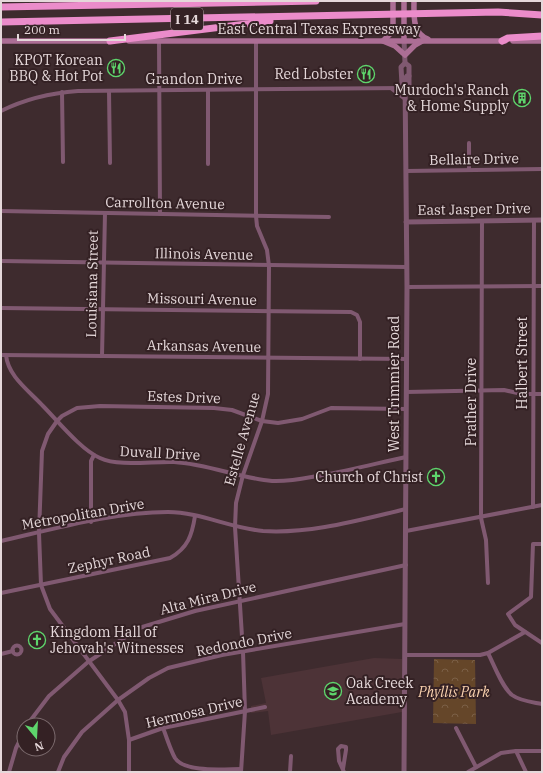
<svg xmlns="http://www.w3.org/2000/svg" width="543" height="773" viewBox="0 0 543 773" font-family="'IBM Plex Serif',serif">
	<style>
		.built { fill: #4d3337 }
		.park { fill: url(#park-crowns) }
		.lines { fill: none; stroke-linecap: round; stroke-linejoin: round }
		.minor { stroke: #805971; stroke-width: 4 }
		.tertiary { stroke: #805971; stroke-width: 5 }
		.secondary { stroke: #ac6e95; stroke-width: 5.5 }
		.motorway { stroke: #eb8cca; stroke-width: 7 }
		.labels { text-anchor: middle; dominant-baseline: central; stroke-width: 4; stroke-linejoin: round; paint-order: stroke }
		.shield { fill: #342124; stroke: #b0a1a3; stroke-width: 1 }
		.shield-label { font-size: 13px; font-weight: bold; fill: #e5d8da }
		.street-label { font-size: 14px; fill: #e5d8da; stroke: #342124 }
		.poi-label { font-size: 14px; fill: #e5d8da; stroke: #342124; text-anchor: end }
		.park-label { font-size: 14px; font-style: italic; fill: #fad2af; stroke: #342124 }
	</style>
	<defs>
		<pattern id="park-crowns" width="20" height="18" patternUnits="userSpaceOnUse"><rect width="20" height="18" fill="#654629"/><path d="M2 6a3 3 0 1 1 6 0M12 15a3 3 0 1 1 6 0" fill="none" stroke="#7b6047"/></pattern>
	</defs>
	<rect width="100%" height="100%" fill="#3e2b2e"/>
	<path class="built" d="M 374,658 L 402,659 L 402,712 L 271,735 L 268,711 L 251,713 L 251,706 L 266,703 L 261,678 Z"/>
	<path class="park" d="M 434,659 L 475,660 L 476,724 L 433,723 Z"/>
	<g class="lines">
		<g class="minor">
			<path d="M 159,41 L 160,214"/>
			<path d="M 392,89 L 405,99"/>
			<path d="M 208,90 L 208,164"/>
			<path d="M 109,91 L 110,163"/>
			<path d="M 62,92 L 63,162"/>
			<path d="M 1,111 C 25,99 51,93 78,91 L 402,88"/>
			<path d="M 469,143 L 469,170"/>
			<path d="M 406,171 L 542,169"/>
			<path d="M 1,211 L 329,217"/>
			<path d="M 482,221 L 481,518 L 486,540 L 488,583"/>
			<path d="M 1,261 L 406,267"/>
			<path d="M 407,287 L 542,286"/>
			<path d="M 1,308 L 351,312 L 357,315 L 360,322 L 360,359"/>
			<path d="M 1,355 L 407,359"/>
			<path d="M 6,355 C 8,376 28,390 42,405 C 57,420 81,450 100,458 C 119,467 153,461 174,462 C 208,464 239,478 272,481 C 289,482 306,478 323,475 C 351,470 378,463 406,457"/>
			<path d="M 102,356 L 105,213"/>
			<path d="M 406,392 L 504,390 L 522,394 L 542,394"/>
			<path d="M 533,507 L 534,220"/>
			<path d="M 91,522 L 91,461 L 94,455"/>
			<path d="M 406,531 L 542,505"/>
			<path d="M 1,541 C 54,529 114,512 168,512 C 200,512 230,528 263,531 C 311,534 359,520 406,509"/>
			<path d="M 542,544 L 533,544 L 531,597 L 508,614 L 515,625 L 542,643"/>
			<path d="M 1,593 L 170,558 C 188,548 192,535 195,516"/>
			<circle cx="17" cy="650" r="4.5"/>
			<path d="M 488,653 C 494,665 502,687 512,695 C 520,701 532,702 542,704"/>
			<path d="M 1,654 L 13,651"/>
			<path d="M 405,655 L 480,655 L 488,653 L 525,632"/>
			<path d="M 27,725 L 49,696 L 88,662 L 139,628 L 195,611 L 406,565"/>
			<path d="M 163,728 C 167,738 170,749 175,758 C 185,773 224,769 241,769"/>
			<path d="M 456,728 L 476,767"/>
			<path d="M 129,740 L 163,728 L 265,707"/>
			<path d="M 516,751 L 526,772"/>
			<path d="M 343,769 L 346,750 L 346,747 L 341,746 L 338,749 L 339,761 L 344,772"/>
			<path d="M 9,772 L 16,748 L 24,732"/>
			<path d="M 58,772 L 64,757 L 82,732 L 118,700 L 149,678 L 168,668 L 222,655 L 405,624"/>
			<path d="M 129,772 L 129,740 L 125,712 L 118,700 L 50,609 L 41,585 L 39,533 L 42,451 L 48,434 L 57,421 L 62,416 L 77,408 L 100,406 L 214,408 L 232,410 L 262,421 L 278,423 L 302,419 L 331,408 L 406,409"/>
			<path d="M 241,772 L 245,711 L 243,652 L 235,527 L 236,503 L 243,475 L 262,421 L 268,394 L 269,266 L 267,250 L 257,226 L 256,216 L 256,41"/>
			<path d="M 290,772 L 291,756"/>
			<path d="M 468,772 L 501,753 L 516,751 L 542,751"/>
		</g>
		<g class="tertiary">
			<path d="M 405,63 L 409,66 L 409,88 L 405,92"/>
			<path d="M 402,84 L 401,67 L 405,63 L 404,40"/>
			<path d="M 406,222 L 542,220"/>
			<path d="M 404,772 L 407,287 L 405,79 L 407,76 L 409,76"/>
		</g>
		<g class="secondary">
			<path d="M 393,1 L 393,25 L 392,32 L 383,41 L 395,46 L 405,55 L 415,45 L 422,41"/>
			<path d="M 404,1 L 404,40"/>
			<path d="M 414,1 C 414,14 412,34 428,39"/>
			<path d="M 1,41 L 113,41"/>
			<path d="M 129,41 L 505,41"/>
			<path d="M 513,41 L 542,41"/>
		</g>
		<g class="motorway">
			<path d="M 1,7 L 316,1"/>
			<path d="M 1,22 L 498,12 L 542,15"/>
			<path d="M 110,41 L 270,21"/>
			<path d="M 502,41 L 508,38 L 542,36"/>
		</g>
	</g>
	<defs>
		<g id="restaurant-ring" transform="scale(0.9)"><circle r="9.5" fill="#342124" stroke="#5ed56c" stroke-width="1.5"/><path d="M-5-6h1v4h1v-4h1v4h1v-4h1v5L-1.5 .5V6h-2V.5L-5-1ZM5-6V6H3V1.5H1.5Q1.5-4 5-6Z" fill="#5ed56c"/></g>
		<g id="building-ring" transform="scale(0.9)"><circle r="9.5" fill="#342124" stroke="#5ed56c" stroke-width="1.5"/><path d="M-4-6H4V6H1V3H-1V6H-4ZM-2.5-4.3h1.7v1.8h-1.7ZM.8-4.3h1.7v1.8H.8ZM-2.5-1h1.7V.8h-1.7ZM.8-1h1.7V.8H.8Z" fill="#5ed56c"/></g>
		<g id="church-ring" transform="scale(0.9)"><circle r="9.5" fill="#342124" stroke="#5ed56c" stroke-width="1.5"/><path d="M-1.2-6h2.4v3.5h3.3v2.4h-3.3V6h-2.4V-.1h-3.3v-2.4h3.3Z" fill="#5ed56c"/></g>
		<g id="school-ring" transform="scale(0.9)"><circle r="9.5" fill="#342124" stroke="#5ed56c" stroke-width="1.5"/><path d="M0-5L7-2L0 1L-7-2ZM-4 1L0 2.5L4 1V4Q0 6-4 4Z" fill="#5ed56c"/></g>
	</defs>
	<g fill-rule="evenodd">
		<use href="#restaurant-ring" x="116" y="68"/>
		<use href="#restaurant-ring" x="366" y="74"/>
		<use href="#building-ring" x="522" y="98"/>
		<use href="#church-ring" x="436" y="477"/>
		<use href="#church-ring" x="37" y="640"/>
		<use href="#school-ring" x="333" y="691"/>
	</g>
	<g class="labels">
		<rect class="shield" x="171" y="8" width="32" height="22" rx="3"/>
		<g class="shield-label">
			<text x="187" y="19">I 14</text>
		</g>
		<g class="street-label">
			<text x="319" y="29">East Central Texas Expressway</text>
			<text x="194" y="79">Grandon Drive</text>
			<text transform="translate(474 159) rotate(-1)">Bellaire Drive</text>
			<text transform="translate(165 203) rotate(1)">Carrollton Avenue</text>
			<text transform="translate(474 209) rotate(-1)">East Jasper Drive</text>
			<text transform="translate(204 254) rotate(1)">Illinois Avenue</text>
			<text transform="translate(92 284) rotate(-89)">Louisiana Street</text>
			<text transform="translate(202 299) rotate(1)">Missouri Avenue</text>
			<text transform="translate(204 346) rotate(1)">Arkansas Avenue</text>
			<text transform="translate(522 363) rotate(-90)">Halbert Street</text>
			<text transform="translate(394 384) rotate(-90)">West Trimmier Road</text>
			<text transform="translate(184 397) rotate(2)">Estes Drive</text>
			<text transform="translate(471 402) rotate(-90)">Prather Drive</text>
			<text transform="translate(242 439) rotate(-74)">Estelle Avenue</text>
			<text transform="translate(160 453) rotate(3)">Duvall Drive</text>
			<text transform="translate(83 514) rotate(-10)">Metropolitan Drive</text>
			<text transform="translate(109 560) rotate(-12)">Zephyr Road</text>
			<text transform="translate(208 598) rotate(-14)">Alta Mira Drive</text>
			<text transform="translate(244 642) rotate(-11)">Redondo Drive</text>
			<text transform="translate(194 712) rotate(-13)">Hermosa Drive</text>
		</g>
		<g class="poi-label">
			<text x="103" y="60">KPOT Korean<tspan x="103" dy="16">BBQ &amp; Hot Pot</tspan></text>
			<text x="353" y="74">Red Lobster</text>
			<text x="509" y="90">Murdoch's Ranch<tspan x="509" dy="16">&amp; Home Supply</tspan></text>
			<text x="423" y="477">Church of Christ</text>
			<text x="50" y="632" text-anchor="start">Kingdom Hall of<tspan x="50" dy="16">Jehovah's Witnesses</tspan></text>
			<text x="346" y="683" text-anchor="start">Oak Creek<tspan x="346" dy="16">Academy</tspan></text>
		</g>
		<g class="park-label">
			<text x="454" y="692">Phyllis Park</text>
		</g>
	</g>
	<rect width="543" height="773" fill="none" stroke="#e5d8da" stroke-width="4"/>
	<g transform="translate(36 737) rotate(162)"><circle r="19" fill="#342124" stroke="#7b6a6d"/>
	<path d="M0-3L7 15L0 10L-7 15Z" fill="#5ed56c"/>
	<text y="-6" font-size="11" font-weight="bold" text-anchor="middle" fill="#e5d8da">N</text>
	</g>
	<path d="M18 34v6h107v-6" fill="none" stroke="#e5d8da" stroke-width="2"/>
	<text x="24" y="34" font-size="12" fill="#e5d8da" stroke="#342124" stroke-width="3" paint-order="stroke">200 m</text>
</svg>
